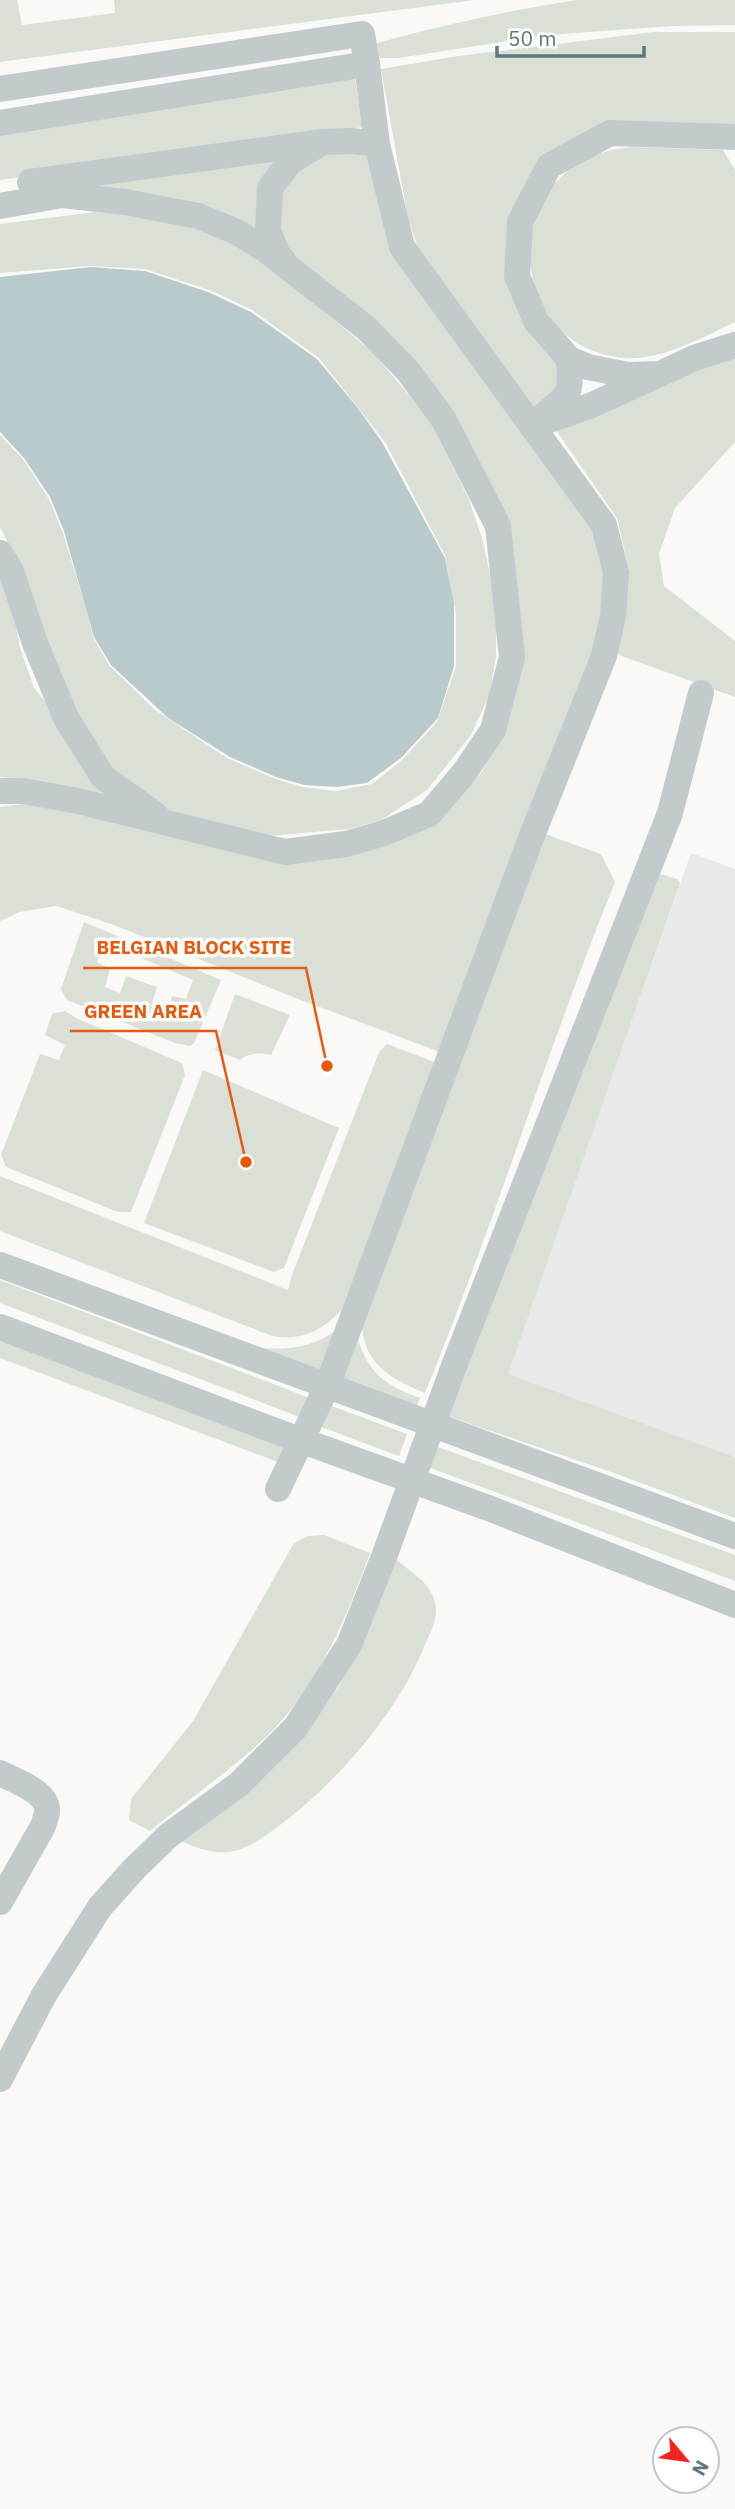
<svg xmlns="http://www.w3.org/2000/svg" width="735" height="2509" viewBox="0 0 735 2509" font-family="'IBM Plex Sans',sans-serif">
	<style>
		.built { fill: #e8e9e8 }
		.green { fill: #dbe0d6; fill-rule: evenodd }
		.water { fill: #b8cacb }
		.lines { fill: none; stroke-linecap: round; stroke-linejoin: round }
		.minor { stroke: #c2cacc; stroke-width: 26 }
		.minor-bridge { stroke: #c2cacc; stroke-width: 26 }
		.leader { fill: none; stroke: #e8590c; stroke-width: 2.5 }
		.callout-dot { fill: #e8590c; stroke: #fff; stroke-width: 2.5 }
		.callout-label { font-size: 19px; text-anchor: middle; font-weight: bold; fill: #e8590c; stroke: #fff; stroke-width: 7; stroke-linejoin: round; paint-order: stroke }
	</style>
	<rect width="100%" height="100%" fill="#faf9f7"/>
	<path class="built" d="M 691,853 L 735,869 L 735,1457 L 507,1374 Z"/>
	<g class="green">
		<path d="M 0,0 L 17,0 L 22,25 L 115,13 L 114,0 L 475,0 L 0,62 Z"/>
		<path d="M 576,0 L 735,0 L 735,25 L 672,26 L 548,35 L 399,58 L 380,58 L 369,53 L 374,44 C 440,25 508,11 576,0 Z"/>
		<path d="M 654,32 L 735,32 L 735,128 L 602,128 L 512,220 L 563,379 L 536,409 L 418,248 L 408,218 L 381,69 L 458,56 Z"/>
		<path d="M 355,78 L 363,127 L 0,180 L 0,133 Z"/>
		<path d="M 632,147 L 723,150 L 735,170 L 735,322 C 703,337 661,361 625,358 C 500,348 494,158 632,147 Z"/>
		<path d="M 366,148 C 376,184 381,220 394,256 L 589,521 L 605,569 L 600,630 L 586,671 L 440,1052 L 298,999 L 114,925 L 56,906 L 20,912 L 0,921 L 0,807 L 33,803 L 283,857 L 459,797 L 481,773 L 497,744 L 520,651 L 462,438 L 286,255 L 277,234 L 277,190 L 314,155 Z"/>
		<path d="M 290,159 L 267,231 L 74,187 Z"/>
		<path d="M 95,212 L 152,216 L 203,228 L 253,250 L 374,354 L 430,420 L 469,500 L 482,538 L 496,601 L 496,657 L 489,696 L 471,735 L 427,790 L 381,820 L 348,829 L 269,836 L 168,810 L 118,776 L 86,742 L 17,560 L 0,527 L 0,435 L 23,459 L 49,499 L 63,533 L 87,612 L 93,637 L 109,665 L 155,710 L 227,758 L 276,779 L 303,787 L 335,791 L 372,784 L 401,761 L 437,722 L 456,666 L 456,614 L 445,555 L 385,442 L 319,358 L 252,310 L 212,291 L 145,269 L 91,266 L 0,273 L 0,224 Z"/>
		<path d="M 735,354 L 735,442 L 675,508 L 659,554 L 664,586 L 735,641 L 735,697 L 619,655 L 615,646 L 629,569 L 617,518 L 551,423 Z"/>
		<path d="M 0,571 L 12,604 L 20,648 L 34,688 L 129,801 L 23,779 L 0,777 Z"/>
		<path d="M 542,833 L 601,854 L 615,882 C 547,1050 494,1225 425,1393 C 392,1379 365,1366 362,1326 Z"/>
		<path d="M 647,870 L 677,879 L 680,883 L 508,1374 L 735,1457 L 735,1518 L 611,1472 L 447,1416 Z"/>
		<path d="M 84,922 L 221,980 L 194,1043 L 190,1046 L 175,1043 L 67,1000 L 61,989 ZM 105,943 L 193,980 L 186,999 L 172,996 L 167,1012 L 151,1006 L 157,987 L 126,976 L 120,993 L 105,987 L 110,969 L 97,962 Z"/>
		<path d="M 235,994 L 290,1015 L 271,1055 C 259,1053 249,1052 240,1060 L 215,1050 Z"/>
		<path d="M 65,1011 L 76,1018 L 182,1063 L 185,1075 L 131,1212 L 118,1212 L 6,1167 L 1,1155 L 40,1054 L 59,1060 L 65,1045 L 45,1035 L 52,1014 Z"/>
		<path d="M 387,1044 L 437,1063 L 342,1309 C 323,1331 301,1341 272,1336 L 0,1231 L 0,1176 L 288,1290 L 292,1275 L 379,1052 Z"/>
		<path d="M 203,1070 L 339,1128 L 284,1268 L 274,1272 L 144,1223 Z"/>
		<path d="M 0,1280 L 271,1383 L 314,1400 L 305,1419 L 0,1303 Z"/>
		<path d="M 0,1330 L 297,1441 L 281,1463 L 0,1358 Z"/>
		<path d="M 355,1330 C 366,1370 381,1384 420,1398 L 414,1414 L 333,1379 Z"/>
		<path d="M 334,1332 L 328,1377 L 243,1348 C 280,1348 301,1353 334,1332 Z"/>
		<path d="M 321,1402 L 407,1434 L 399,1456 L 311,1423 Z"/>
		<path d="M 435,1446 L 735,1555 L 735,1581 L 428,1467 Z"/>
		<path d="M 324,1535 L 370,1553 C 346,1619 318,1687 266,1737 C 229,1772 188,1799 150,1831 L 129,1820 L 131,1799 L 193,1721 L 294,1543 L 308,1536 Z"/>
		<path d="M 396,1559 C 413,1575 436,1584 436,1612 C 436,1622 430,1633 426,1642 C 400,1710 339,1781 280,1825 C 267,1835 251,1847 234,1851 C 213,1855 197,1848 178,1840 L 309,1727 L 339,1686 L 369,1628 Z"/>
	</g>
	<path class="water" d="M 91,267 L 145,271 L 208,292 L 251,312 L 317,359 L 357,407 L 382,442 L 445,558 L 454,603 L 454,666 L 438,718 L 401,758 L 367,783 L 337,787 L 304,785 L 276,777 L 230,757 L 168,718 L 111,665 L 94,637 L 64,531 L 50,497 L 24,458 L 0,432 L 0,277 Z"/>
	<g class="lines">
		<g class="minor">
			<path d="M 0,89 L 362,34 L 367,64 L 0,123"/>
			<path d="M 735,137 L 610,133 L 549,166 L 520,222 L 517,276 L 536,321 L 569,359 L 588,367 L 628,375 L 660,374 L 694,358 L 735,345"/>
			<path d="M 30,182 L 323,142"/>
			<path d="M 0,206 L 62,195 L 125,202 L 198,216 L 237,232 L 266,250 L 366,328 L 408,371 L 444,420 L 498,526 L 512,657 L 493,730 L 464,773 L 429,814 L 384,833 L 346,844 L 285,852 L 78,801 L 23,791 L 0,791"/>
			<path d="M 283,260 L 278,255 L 268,231 L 270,188 L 290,162 L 323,142 L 351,141 L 377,144"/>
			<path d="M 541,418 C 568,394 572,398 569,359"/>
			<path d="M 532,426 L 592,405 L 653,377"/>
			<path d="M 0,553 L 11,571 L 35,643 L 66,718 L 103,777 L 156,815"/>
			<path d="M 0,1265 L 735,1536"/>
			<path d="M 0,1327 L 289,1436 L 491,1509 L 735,1605"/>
			<path d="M 454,1366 L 670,813 L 701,693"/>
			<path d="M 278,1489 L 328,1384 L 531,838 L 604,656 L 613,616 L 616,572 L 604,525 L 402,247 L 377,144 L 367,64"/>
			<path d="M 0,1773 C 13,1780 40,1789 46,1804 C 49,1811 45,1820 43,1826 L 0,1902"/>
			<path d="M 0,2079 L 44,1995 L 100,1907 L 134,1869 L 168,1836 L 239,1784 L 296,1727 L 349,1645 L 385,1554"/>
		</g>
		<path class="minor-bridge" d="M 385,1554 L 454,1366"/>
	</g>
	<path class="leader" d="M327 1066L306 968H83M246 1162L216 1031H70"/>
	<g class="callout-dot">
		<circle cx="327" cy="1066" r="7"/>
		<circle cx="246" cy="1162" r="7"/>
	</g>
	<g class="callout-label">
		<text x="194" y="954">BELGIAN BLOCK SITE</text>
		<text x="143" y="1018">GREEN AREA</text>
	</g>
	<g transform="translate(686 2460) rotate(119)"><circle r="33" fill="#ffffff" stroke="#bfc9cc" stroke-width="2"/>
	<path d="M0-5L12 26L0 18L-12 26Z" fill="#f3241e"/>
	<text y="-10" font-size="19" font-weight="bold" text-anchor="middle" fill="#5e777f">N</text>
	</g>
	<path d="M497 46v10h147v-10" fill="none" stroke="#5e777f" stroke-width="3.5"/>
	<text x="508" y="46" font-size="21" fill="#5e777f" stroke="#ffffff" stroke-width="5" paint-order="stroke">50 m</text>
</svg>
